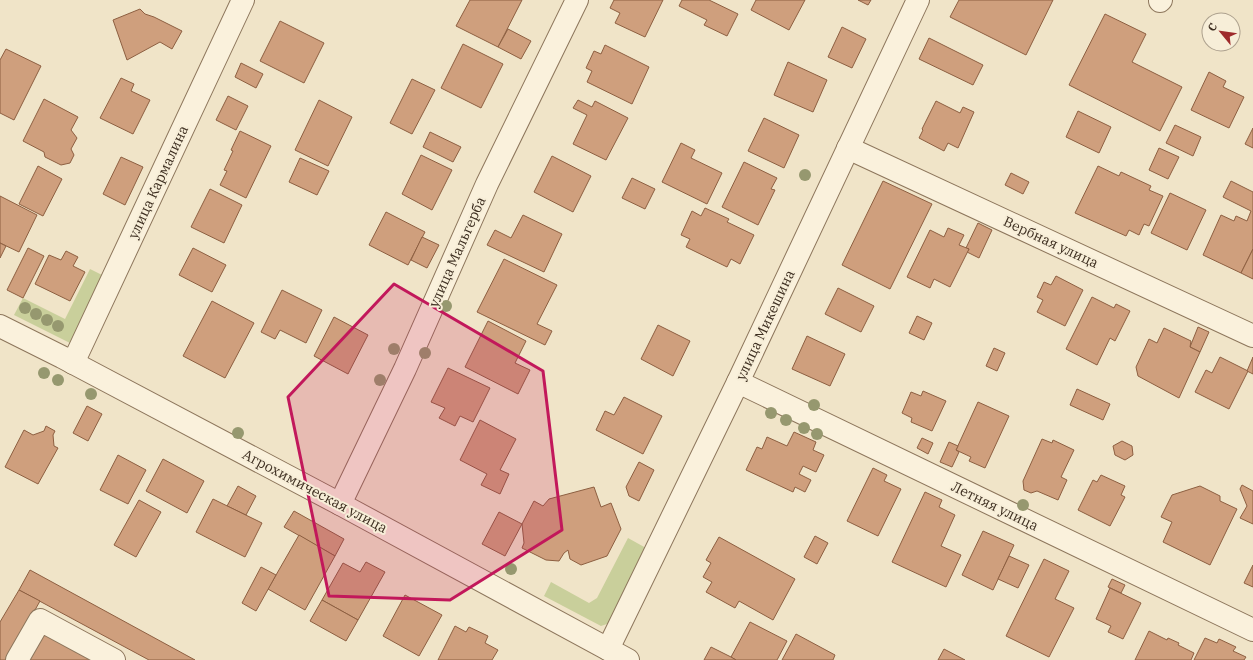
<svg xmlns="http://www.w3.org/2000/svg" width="1253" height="660" viewBox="0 0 1253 660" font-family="'IBM Plex Serif',serif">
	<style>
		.green { fill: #c9cf9b }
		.building { fill: #cf9f7d; stroke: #8d5f41 }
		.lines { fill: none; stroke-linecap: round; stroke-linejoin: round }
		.minor-casing { stroke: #8d765c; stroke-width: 24 }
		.minor { stroke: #faf1dc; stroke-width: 22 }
		.tree { fill: #96986f }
		.marked { fill: #c2185b; fill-opacity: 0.2; stroke: #c2185b; stroke-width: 3; stroke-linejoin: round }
		.labels { text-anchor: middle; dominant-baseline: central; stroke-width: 4; stroke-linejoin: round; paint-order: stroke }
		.street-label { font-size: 14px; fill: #3d2e20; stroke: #f7eed8 }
	</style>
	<rect width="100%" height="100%" fill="#f0e4c8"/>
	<g class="green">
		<path d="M 90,269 L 106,277 L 72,344 L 14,315 L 23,298 L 65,319 Z"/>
		<path d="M 628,538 L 646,548 L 610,623 L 601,626 L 544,596 L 551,582 L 589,603 L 597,598 Z"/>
	</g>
	<g class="building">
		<path d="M 470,0 L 522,0 L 498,47 L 456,26 Z"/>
		<path d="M 614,0 L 663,0 L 645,37 L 615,23 L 620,13 L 610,8 Z"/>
		<path d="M 682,0 L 709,0 L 738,14 L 727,36 L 704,25 L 707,20 L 679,6 Z"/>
		<path d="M 756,0 L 805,0 L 789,30 L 751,10 Z"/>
		<path d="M 858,0 L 871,0 L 868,5 Z"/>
		<path d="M 959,0 L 1053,0 L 1026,55 L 950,17 Z"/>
		<path d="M 140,9 L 145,14 L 154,17 L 182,31 L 172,49 L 160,42 L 127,60 L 113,20 Z"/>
		<path d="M 1105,14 L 1146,34 L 1132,62 L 1182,87 L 1160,131 L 1069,85 Z"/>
		<path d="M 280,21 L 324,43 L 304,83 L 260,61 Z"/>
		<path d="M 842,27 L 866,39 L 852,68 L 828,57 Z"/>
		<path d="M 508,29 L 531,41 L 521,59 L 498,47 Z"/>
		<path d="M 929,38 L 983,65 L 973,85 L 919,59 Z"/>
		<path d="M 463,44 L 503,64 L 481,108 L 441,88 Z"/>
		<path d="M 605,45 L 649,67 L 632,104 L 587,82 L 592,71 L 586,68 L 594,51 L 601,54 Z"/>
		<path d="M 6,49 L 41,66 L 14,120 L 0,113 L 0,60 Z"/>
		<path d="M 788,62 L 827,80 L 813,112 L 774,95 Z"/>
		<path d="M 241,63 L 263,74 L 256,88 L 235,77 Z"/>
		<path d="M 1209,72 L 1226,81 L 1223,87 L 1244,97 L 1229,128 L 1191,110 Z"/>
		<path d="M 121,78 L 134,84 L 131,91 L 150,100 L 133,134 L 100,118 Z"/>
		<path d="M 412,79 L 435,90 L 412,134 L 390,123 Z"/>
		<path d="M 228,96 L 248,106 L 236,130 L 216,120 Z"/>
		<path d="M 44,99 L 78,117 L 71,130 L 77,138 L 71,149 L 74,155 L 70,163 L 61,165 L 45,157 L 44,152 L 23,141 Z"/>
		<path d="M 319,100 L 352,117 L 328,166 L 295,150 Z"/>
		<path d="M 578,100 L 592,107 L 595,101 L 628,118 L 606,160 L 573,144 L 587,115 L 573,108 Z"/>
		<path d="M 936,101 L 960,113 L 963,107 L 974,112 L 958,148 L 948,143 L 944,151 L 919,138 L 923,130 L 922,129 Z"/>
		<path d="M 1078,111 L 1111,127 L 1099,153 L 1066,137 Z"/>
		<path d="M 764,118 L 799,135 L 784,168 L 748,151 Z"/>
		<path d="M 1175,125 L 1201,137 L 1193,156 L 1166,143 Z"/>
		<path d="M 1253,128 L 1253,148 L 1245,144 Z"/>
		<path d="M 240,131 L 271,146 L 246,198 L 220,185 L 227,171 L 224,170 L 233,151 L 231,150 Z"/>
		<path d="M 430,132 L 461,147 L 453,162 L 423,147 Z"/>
		<path d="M 681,143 L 695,150 L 691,158 L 722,173 L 707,204 L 662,182 Z"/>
		<path d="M 1159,148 L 1179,157 L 1168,179 L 1149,170 Z"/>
		<path d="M 421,155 L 452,170 L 432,210 L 402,194 Z"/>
		<path d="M 552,156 L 591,176 L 573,212 L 534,192 Z"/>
		<path d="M 121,157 L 143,167 L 125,205 L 103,194 Z"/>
		<path d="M 300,158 L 329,171 L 317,195 L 289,182 Z"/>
		<path d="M 744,162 L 777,178 L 771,189 L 775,190 L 758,225 L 722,207 Z"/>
		<path d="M 38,166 L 62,179 L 43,216 L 19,204 Z"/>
		<path d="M 1098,166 L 1119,176 L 1121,172 L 1151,186 L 1149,190 L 1163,196 L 1149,226 L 1144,224 L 1139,235 L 1129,230 L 1126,236 L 1075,213 Z"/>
		<path d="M 1011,173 L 1029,182 L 1023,194 L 1005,185 Z"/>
		<path d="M 632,178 L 655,189 L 645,209 L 622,198 Z"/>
		<path d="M 883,181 L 932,204 L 890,289 L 842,265 Z"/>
		<path d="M 1231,181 L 1253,192 L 1253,249 L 1241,273 L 1203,255 L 1221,215 L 1234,221 L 1236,216 L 1247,221 L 1251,211 L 1223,197 Z"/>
		<path d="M 210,189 L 242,205 L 224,243 L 191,227 Z"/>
		<path d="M 1170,193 L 1206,210 L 1187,250 L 1151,233 Z"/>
		<path d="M 0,196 L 37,215 L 19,252 L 0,243 Z"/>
		<path d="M 705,208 L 729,219 L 727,222 L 754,235 L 740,264 L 731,259 L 727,267 L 686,247 L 690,239 L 681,235 L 692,211 L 701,216 Z"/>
		<path d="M 386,212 L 425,232 L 408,265 L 369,245 Z"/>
		<path d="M 523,215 L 562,234 L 544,272 L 487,245 L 495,230 L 511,238 Z"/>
		<path d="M 978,223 L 992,230 L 979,258 L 967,252 L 969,249 L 966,248 Z"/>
		<path d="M 948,228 L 964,235 L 959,245 L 969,249 L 950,287 L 934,279 L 930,288 L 907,277 L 930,230 L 944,237 Z"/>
		<path d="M 422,237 L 439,245 L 427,268 L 411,260 Z"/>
		<path d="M 0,243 L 6,246 L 0,258 Z"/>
		<path d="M 28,248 L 44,256 L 23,298 L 7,290 Z"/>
		<path d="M 193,248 L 226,265 L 212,292 L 179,275 Z"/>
		<path d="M 1253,249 L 1253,279 L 1241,273 Z"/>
		<path d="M 66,251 L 78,257 L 73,266 L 85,272 L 70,301 L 35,284 L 49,255 L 61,260 Z"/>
		<path d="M 504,259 L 557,285 L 537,324 L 552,331 L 545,345 L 477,312 Z"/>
		<path d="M 1056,276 L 1083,290 L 1065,326 L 1037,312 L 1043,300 L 1037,297 L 1044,282 L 1051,285 Z"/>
		<path d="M 838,288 L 874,306 L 861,332 L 825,314 Z"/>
		<path d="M 282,290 L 322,310 L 306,343 L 280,330 L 275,339 L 261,332 Z"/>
		<path d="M 1092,297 L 1114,308 L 1116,304 L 1130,311 L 1115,341 L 1110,338 L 1097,365 L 1066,349 Z"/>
		<path d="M 212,301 L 254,323 L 225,378 L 183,356 Z"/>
		<path d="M 917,316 L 932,323 L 924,340 L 909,333 Z"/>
		<path d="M 334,317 L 368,335 L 348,374 L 314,356 Z"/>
		<path d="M 488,321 L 526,341 L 515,363 L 530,370 L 518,394 L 465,367 Z"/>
		<path d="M 658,325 L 690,341 L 673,376 L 641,359 Z"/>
		<path d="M 1198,327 L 1209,332 L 1200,352 L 1190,347 Z"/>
		<path d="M 1164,328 L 1191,341 L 1190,347 L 1200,352 L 1179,398 L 1138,376 L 1136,367 L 1149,339 L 1157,343 Z"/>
		<path d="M 807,336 L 845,354 L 830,386 L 792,369 Z"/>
		<path d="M 994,348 L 1005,353 L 997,371 L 986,366 Z"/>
		<path d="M 1220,357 L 1248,371 L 1229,409 L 1195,392 L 1206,370 L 1212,373 Z"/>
		<path d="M 1253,357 L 1253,374 L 1247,371 Z"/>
		<path d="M 448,368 L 490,388 L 473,422 L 460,416 L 455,426 L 439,418 L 445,408 L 431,402 Z"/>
		<path d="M 1077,389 L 1110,404 L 1103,420 L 1070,405 Z"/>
		<path d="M 923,391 L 946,401 L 932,431 L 911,422 L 912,418 L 902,413 L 911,392 L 921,396 Z"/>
		<path d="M 624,397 L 662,416 L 643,454 L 596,430 L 605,411 L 614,415 Z"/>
		<path d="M 978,402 L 1009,416 L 985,468 L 969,461 L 971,457 L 956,450 Z"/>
		<path d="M 87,406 L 102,414 L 88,441 L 73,433 Z"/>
		<path d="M 480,420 L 516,439 L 500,470 L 509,474 L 500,494 L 481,485 L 487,474 L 460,460 Z"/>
		<path d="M 46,426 L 55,431 L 53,435 L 54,446 L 58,448 L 38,484 L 5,467 L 24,430 L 33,435 L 44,431 Z"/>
		<path d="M 794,432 L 816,442 L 813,450 L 824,455 L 816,472 L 803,466 L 799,474 L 811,480 L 805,492 L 795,487 L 793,492 L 746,470 L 757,447 L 762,449 L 767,437 L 787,446 Z"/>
		<path d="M 922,438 L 933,443 L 928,454 L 917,448 Z"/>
		<path d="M 1042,439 L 1052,443 L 1053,440 L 1074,450 L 1061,477 L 1067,480 L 1058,500 L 1037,491 L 1031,493 L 1024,490 L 1023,481 Z"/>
		<path d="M 1122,441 L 1132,446 L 1133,455 L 1125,460 L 1115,455 L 1113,446 Z"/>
		<path d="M 949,442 L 958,446 L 956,450 L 959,452 L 952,467 L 940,462 Z"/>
		<path d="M 118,455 L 146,470 L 128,504 L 100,490 Z"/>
		<path d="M 163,459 L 204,481 L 187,513 L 146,491 Z"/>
		<path d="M 639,462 L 654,470 L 639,501 L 629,496 L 626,487 Z"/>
		<path d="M 873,468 L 887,475 L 884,481 L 901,489 L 878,536 L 847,521 Z"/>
		<path d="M 1101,475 L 1125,486 L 1121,495 L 1125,497 L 1110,526 L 1078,510 L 1093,480 L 1097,482 Z"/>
		<path d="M 1242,485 L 1253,491 L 1253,524 L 1240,518 L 1247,506 L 1240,489 Z"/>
		<path d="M 238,486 L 256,496 L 246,515 L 227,506 Z"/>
		<path d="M 1200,486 L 1220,496 L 1220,501 L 1237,509 L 1210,565 L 1163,542 L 1172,522 L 1161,517 L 1172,495 Z"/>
		<path d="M 594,487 L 601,507 L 611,503 L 621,529 L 607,556 L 581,565 L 570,559 L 568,550 L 564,553 L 559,561 L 546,560 L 522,548 L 524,543 L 522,524 L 534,501 L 543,506 L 549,499 Z"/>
		<path d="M 925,492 L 942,500 L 939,507 L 955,515 L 941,546 L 961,555 L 946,587 L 892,562 Z"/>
		<path d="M 213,499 L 262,523 L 245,557 L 196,532 Z"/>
		<path d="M 139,500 L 161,512 L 136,557 L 114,545 Z"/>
		<path d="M 294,511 L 344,539 L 335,556 L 284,527 Z"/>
		<path d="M 499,512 L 522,524 L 505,556 L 482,544 Z"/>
		<path d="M 983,531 L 1014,545 L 993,590 L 962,575 Z"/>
		<path d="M 299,535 L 335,556 L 305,610 L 268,589 Z"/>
		<path d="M 815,536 L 828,543 L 817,564 L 804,557 Z"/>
		<path d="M 719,537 L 795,579 L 773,620 L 739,601 L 735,608 L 706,592 L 712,582 L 703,577 L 711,563 L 706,560 Z"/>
		<path d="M 1009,556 L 1029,565 L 1018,588 L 998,579 Z"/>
		<path d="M 1044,559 L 1069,571 L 1055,599 L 1074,608 L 1049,657 L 1006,636 Z"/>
		<path d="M 366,562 L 385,572 L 358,620 L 322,600 L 343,563 L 360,572 Z"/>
		<path d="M 1253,565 L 1253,587 L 1244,583 Z"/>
		<path d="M 261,567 L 276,575 L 256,611 L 242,603 Z"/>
		<path d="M 30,570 L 195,660 L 149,660 L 19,590 Z"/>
		<path d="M 1112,579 L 1125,585 L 1121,593 L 1108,587 Z"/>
		<path d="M 1110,588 L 1141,603 L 1123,639 L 1108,632 L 1111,626 L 1096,619 Z"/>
		<path d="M 19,590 L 40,601 L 7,660 L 0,660 L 0,622 Z"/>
		<path d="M 405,595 L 442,615 L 419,656 L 383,636 Z"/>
		<path d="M 322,600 L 358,620 L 346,641 L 310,621 Z"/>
		<path d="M 750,622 L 787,641 L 777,660 L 736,660 L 731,657 Z"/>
		<path d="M 455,626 L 466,632 L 469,627 L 488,636 L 485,643 L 498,650 L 492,660 L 438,660 Z"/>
		<path d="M 45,628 L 103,660 L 27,660 Z"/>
		<path d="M 1149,631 L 1167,640 L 1168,638 L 1179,643 L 1178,645 L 1194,653 L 1191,660 L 1135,660 Z"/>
		<path d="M 796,634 L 835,655 L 833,660 L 782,660 Z"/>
		<path d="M 1205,638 L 1217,643 L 1219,639 L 1236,647 L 1233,651 L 1246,657 L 1244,660 L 1194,660 Z"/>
		<path d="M 711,647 L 731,657 L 736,660 L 704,660 Z"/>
		<path d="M 944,649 L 965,660 L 938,660 Z"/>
	</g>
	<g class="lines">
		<g class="minor-casing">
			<g id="minor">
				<path d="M 1160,1 L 1161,0"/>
				<path d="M 848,148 L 1253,336"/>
				<path d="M 0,326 L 62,357 L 340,504 L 628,660"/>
				<path d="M 73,363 L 243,0"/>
				<path d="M 738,382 L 1253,630"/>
				<path d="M 340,504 L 405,369 L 487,184 L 577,0"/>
				<path d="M 608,649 L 738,382 L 918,0"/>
				<path d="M 17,660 L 40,620 L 114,660"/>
			</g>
		</g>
		<use href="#minor" class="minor"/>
	</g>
	<g class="tree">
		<circle cx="805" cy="175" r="6"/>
		<circle cx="446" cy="306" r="6"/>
		<circle cx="25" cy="308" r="6"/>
		<circle cx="36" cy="314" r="6"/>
		<circle cx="47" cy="320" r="6"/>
		<circle cx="58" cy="326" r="6"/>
		<circle cx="394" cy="349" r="6"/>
		<circle cx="425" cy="353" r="6"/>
		<circle cx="44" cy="373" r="6"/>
		<circle cx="58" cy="380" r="6"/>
		<circle cx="380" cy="380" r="6"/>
		<circle cx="91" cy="394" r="6"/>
		<circle cx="814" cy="405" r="6"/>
		<circle cx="771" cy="413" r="6"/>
		<circle cx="786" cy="420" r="6"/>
		<circle cx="804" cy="428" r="6"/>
		<circle cx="238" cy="433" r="6"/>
		<circle cx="817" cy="434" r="6"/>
		<circle cx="1023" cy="505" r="6"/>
		<circle cx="511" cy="569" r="6"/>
	</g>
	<path class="marked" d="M 394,284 L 543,371 L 562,530 L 450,600 L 329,596 L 288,397 Z"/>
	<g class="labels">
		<g class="street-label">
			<text transform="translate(158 182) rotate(-65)">улица Кармалина</text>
			<text transform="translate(1051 242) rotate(25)">Вербная улица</text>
			<text transform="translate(457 252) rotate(-66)">улица Мальгерба</text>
			<text transform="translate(765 325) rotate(-65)">улица Микешина</text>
			<text transform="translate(315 491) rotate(28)">Агрохимическая улица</text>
			<text transform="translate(995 506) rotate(26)">Летняя улица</text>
		</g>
	</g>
	<g transform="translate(1221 32) rotate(299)"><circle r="19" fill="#f7eed8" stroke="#ada18e"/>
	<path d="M0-3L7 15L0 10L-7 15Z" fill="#9e2a2b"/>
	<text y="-6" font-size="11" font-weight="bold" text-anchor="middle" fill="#3d2e20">С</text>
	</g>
</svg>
